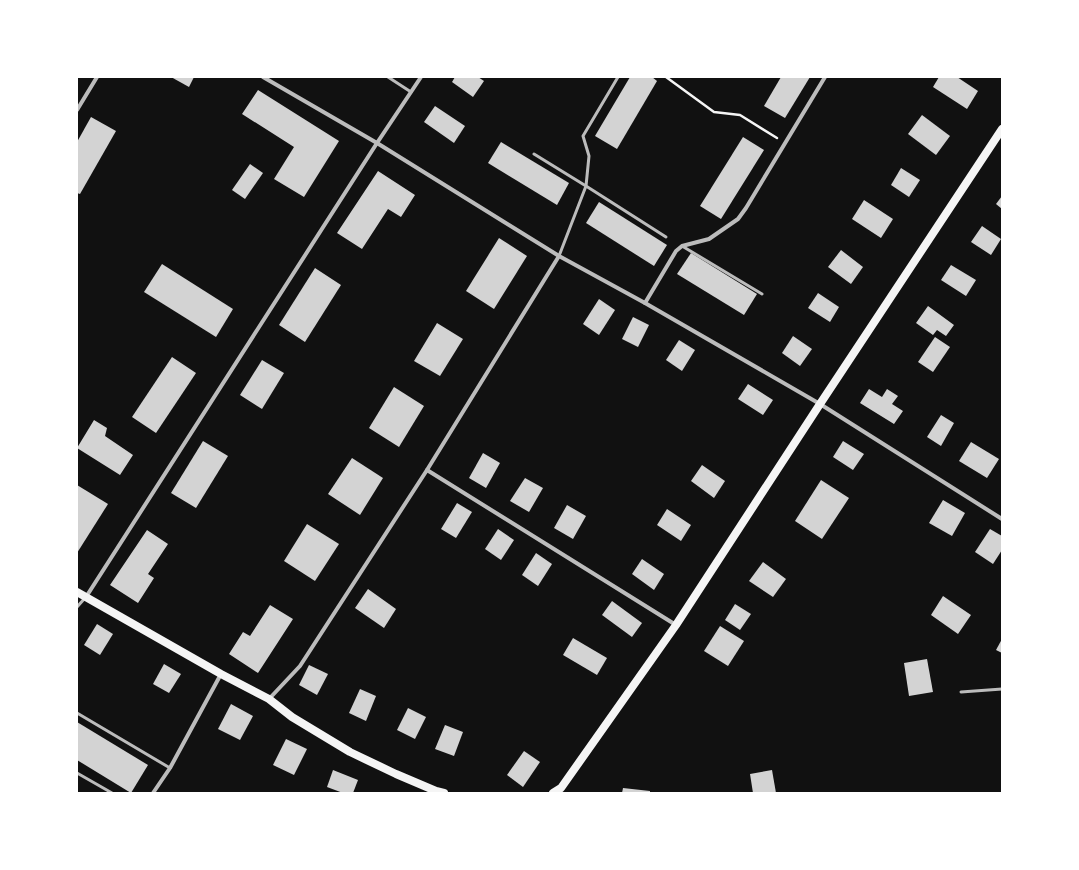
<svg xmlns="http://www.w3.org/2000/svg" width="1079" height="870" viewBox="0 0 1079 870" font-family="'PT Sans',sans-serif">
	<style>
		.building { fill: #d3d3d3 }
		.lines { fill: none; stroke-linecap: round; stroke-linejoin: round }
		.path { stroke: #f5f5f5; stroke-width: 2.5 }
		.service { stroke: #bcbcbc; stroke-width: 3 }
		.minor { stroke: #bcbcbc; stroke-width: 4 }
		.secondary { stroke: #f5f5f5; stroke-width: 8 }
	</style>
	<rect width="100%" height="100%" fill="#111"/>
	<g class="building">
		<path d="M 171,77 L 194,77 L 189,87 Z"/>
		<path d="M 455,77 L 478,77 L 484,81 L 473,97 L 452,82 Z"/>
		<path d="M 630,77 L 652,77 L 657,81 L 617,149 L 595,136 Z"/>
		<path d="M 781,77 L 810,77 L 785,118 L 764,106 Z"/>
		<path d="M 939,77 L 957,77 L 978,91 L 967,109 L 933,87 Z"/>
		<path d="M 258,90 L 339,141 L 304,197 L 274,179 L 294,147 L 242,114 Z"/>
		<path d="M 435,106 L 465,126 L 454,143 L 424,122 Z"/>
		<path d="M 922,115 L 950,136 L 936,155 L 908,134 Z"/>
		<path d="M 91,117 L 116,131 L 80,194 L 77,193 L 77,142 Z"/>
		<path d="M 743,137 L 764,150 L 721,219 L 700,206 Z"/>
		<path d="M 501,142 L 569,183 L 557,205 L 488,163 Z"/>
		<path d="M 250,164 L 263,173 L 245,199 L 232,190 Z"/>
		<path d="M 901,168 L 920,180 L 909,197 L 891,185 Z"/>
		<path d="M 378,171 L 415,195 L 401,217 L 388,209 L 362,249 L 337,233 Z"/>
		<path d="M 1002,196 L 1002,209 L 996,204 Z"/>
		<path d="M 864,200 L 893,219 L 881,238 L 852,219 Z"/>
		<path d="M 599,202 L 667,245 L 654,266 L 586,223 Z"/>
		<path d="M 982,226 L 1001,239 L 991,255 L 971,242 Z"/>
		<path d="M 499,238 L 527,256 L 494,309 L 466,291 Z"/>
		<path d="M 841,250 L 863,267 L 851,284 L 828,267 Z"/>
		<path d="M 691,253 L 757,294 L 744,315 L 677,274 Z"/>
		<path d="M 162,264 L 233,309 L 216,337 L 144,292 Z"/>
		<path d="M 951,265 L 976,280 L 966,296 L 941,280 Z"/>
		<path d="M 315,268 L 341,285 L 305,342 L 279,325 Z"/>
		<path d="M 818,293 L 839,307 L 830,322 L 808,308 Z"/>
		<path d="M 599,299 L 615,310 L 599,335 L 583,324 Z"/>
		<path d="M 928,306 L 954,325 L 946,336 L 937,330 L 933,335 L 916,323 Z"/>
		<path d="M 633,317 L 649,325 L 638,347 L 622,339 Z"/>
		<path d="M 437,323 L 463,339 L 440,376 L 414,361 Z"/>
		<path d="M 793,336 L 812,349 L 800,366 L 782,353 Z"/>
		<path d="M 935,337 L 950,347 L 933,372 L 918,362 Z"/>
		<path d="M 679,340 L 695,350 L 682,371 L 666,360 Z"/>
		<path d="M 172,357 L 196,373 L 156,433 L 132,417 Z"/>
		<path d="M 262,360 L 284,373 L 262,409 L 240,395 Z"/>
		<path d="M 748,384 L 773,400 L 763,415 L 738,399 Z"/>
		<path d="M 394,387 L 424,406 L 399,447 L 369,428 Z"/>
		<path d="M 869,389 L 882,397 L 887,389 L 898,396 L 892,404 L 903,411 L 894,424 L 860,403 Z"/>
		<path d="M 941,415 L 954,423 L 941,446 L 927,437 Z"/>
		<path d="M 94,420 L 107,428 L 105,436 L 133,455 L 120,475 L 77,448 Z"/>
		<path d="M 203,441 L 228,456 L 196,508 L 171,493 Z"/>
		<path d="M 843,441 L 864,454 L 853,470 L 833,457 Z"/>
		<path d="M 971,442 L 999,459 L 987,478 L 959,461 Z"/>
		<path d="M 483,453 L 500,463 L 486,488 L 469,478 Z"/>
		<path d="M 352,458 L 383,478 L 360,515 L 328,494 Z"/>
		<path d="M 702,465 L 725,481 L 714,498 L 691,481 Z"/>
		<path d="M 525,478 L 543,488 L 529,512 L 510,501 Z"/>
		<path d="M 821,480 L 849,498 L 822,539 L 795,521 Z"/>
		<path d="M 77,485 L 108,504 L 77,553 Z"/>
		<path d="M 943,500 L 965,513 L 952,536 L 929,523 Z"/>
		<path d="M 457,503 L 472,512 L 456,538 L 441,529 Z"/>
		<path d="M 567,505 L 586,516 L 573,539 L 554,528 Z"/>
		<path d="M 667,509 L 691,525 L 681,541 L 657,525 Z"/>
		<path d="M 307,524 L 339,544 L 315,581 L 284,561 Z"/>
		<path d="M 498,529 L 514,540 L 501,560 L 485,549 Z"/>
		<path d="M 990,529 L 1002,536 L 1002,550 L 993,564 L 975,552 Z"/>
		<path d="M 147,530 L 168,544 L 148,574 L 154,578 L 138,603 L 110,585 Z"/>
		<path d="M 536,553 L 552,564 L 538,586 L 522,575 Z"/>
		<path d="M 642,559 L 664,574 L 654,590 L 632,574 Z"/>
		<path d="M 763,562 L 786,579 L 773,597 L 749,581 Z"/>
		<path d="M 368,589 L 396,609 L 384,628 L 355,608 Z"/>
		<path d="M 943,596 L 971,615 L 958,634 L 931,615 Z"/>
		<path d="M 612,601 L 642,623 L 632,637 L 602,615 Z"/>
		<path d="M 735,604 L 751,614 L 740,630 L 725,620 Z"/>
		<path d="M 270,605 L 293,619 L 258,673 L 229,654 L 243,632 L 250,636 Z"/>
		<path d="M 97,624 L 113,634 L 100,655 L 84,645 Z"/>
		<path d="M 720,626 L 744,641 L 728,666 L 704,651 Z"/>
		<path d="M 573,638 L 607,658 L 597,675 L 563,655 Z"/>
		<path d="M 1002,639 L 1002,653 L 996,650 Z"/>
		<path d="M 927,659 L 933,692 L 909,696 L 904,663 Z"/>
		<path d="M 164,664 L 181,674 L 169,693 L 153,684 Z"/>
		<path d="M 309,665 L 328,674 L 317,695 L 299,685 Z"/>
		<path d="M 360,689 L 376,696 L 366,721 L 349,713 Z"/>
		<path d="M 231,704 L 253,716 L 240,740 L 218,729 Z"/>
		<path d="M 408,708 L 426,717 L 415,739 L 397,730 Z"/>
		<path d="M 77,722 L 148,765 L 131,793 L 77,760 Z"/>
		<path d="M 445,725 L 463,732 L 454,756 L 435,749 Z"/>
		<path d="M 286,739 L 307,749 L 294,775 L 273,765 Z"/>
		<path d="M 524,751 L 540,762 L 523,787 L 507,775 Z"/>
		<path d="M 333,770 L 358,780 L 353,793 L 343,793 L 327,787 Z"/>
		<path d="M 772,770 L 776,793 L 753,793 L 750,774 Z"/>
		<path d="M 623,788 L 650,791 L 650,793 L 622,793 Z"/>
	</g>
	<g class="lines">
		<path class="path" d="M 666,77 L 714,112 L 740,115 L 777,138"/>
		<g class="service">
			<path d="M 388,77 L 411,92"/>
			<path d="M 618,77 L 583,136 L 589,156 L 586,186 L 666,237"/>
			<path d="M 534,154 L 586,186 L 559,256"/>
			<path d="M 682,246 L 762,294"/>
			<path d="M 77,607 L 85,598"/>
			<path d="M 961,692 L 1002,689"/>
			<path d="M 77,713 L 170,768"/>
			<path d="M 77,773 L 112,793"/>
		</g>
		<g class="minor">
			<path d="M 263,77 L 377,143 L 559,256 L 645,303 L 820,404 L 1002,519"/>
			<path d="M 77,110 L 97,77"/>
			<path d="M 645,303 L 676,251 L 682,246 L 709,239 L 738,219 L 746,208 L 825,77"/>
			<path d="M 427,470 L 676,625"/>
			<path d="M 86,597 L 377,143 L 421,77"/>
			<path d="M 269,699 L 300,666 L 427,470 L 559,256"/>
			<path d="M 153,793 L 170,768 L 221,674"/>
		</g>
		<g class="secondary">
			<path d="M 77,592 L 221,674 L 269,699 L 292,717 L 350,752 L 396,774 L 436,791 L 444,793"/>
			<path d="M 553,793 L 561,788 L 676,625 L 820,404 L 1002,129"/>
		</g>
	</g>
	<rect width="1079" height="870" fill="none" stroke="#ffffff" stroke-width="156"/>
</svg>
